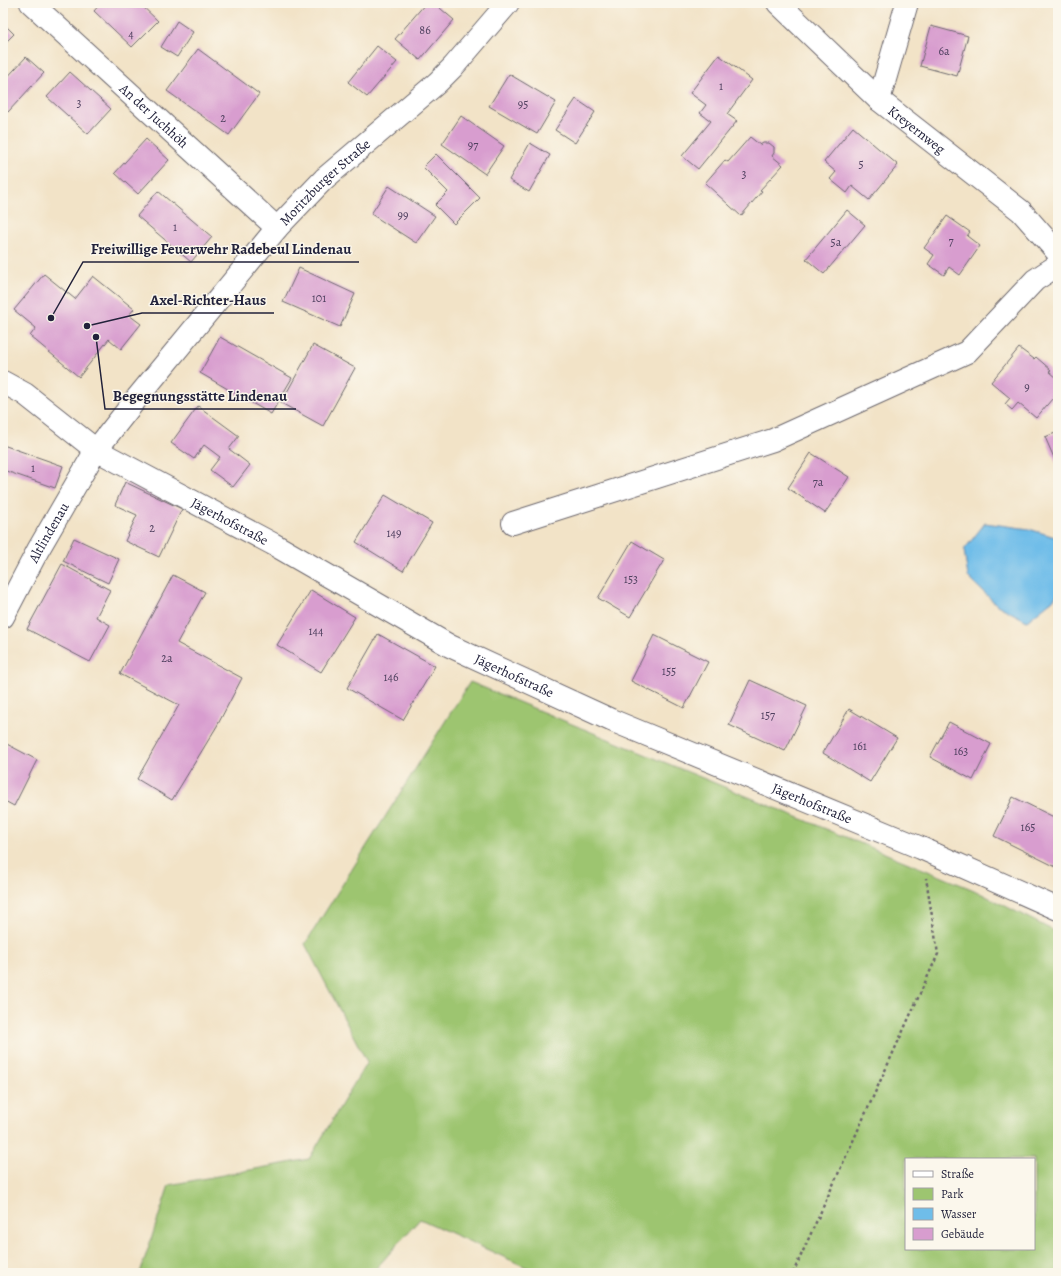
<svg xmlns="http://www.w3.org/2000/svg" width="1061" height="1276" viewBox="0 0 1061 1276" font-family="Alegreya,serif">
	<style>
		.green { fill: #9dc570; stroke: #607456; fill-rule: evenodd }
		.water { fill: #6fbde9; stroke: #487092 }
		.building { fill: #d89dcf }
		.lines { fill: none; stroke-linecap: round; stroke-linejoin: round }
		.minor-casing { stroke: #6b666c; stroke-width: 24 }
		.path { stroke: #6b666c; stroke-width: 2.5; stroke-dasharray: 3 3; stroke-linecap: butt }
		.minor { stroke: #fff; stroke-width: 22 }
		.labels { text-anchor: middle; dominant-baseline: central; stroke-width: 3; stroke-linejoin: round; paint-order: stroke }
		.number-label { font-size: 12px; fill: #504160 }
		.street-label { font-size: 14px; fill: #22223b; stroke: #fbf7ec }
		.leader { fill: none; stroke: #22223b; stroke-width: 1.5 }
		.callout-dot { fill: #22223b; stroke: #fbf7ec; stroke-width: 1.5 }
		.callout-label { font-size: 15px; text-anchor: middle; font-weight: bold; fill: #22223b; stroke: #fbf7ec; stroke-width: 3; stroke-linejoin: round; paint-order: stroke }
	</style>
	<rect width="100%" height="100%" fill="#fbf7ec"/>
	<filter id="ink" filterUnits="userSpaceOnUse"><feTurbulence type="fractalNoise" baseFrequency=".025" numOctaves="2"/><feDisplacementMap in="SourceGraphic" scale="8" xChannelSelector="R" yChannelSelector="G"/><feConvolveMatrix kernelMatrix="1 2 1 2 8 2 1 2 1" color-interpolation-filters="sRGB"/></filter>
	<filter id="wash" filterUnits="userSpaceOnUse"><feTurbulence type="fractalNoise" baseFrequency=".012" numOctaves="4" result="noise"/><feDisplacementMap in="SourceGraphic" scale="16" xChannelSelector="R" yChannelSelector="G"/><feGaussianBlur stdDeviation="0.9" result="paint"/><feColorMatrix in="noise" values="0 0 0 0 0 0 0 0 0 0 0 0 0 0 0 0 0 1.4 0 .05"/><feComposite in="paint" operator="in"/></filter>
	<g filter="url(#wash)">
		<rect width="100%" height="100%" fill="#f2e3c7"/>
		<path class="green" d="M 470,682 L 974,890 L 1058,933 L 1058,1273 L 539,1273 L 420,1219 L 372,1273 L 140,1273 L 169,1185 L 309,1159 L 367,1062 L 305,944 ZM 906,1159 L 1034,1159 L 1034,1249 L 906,1249 Z"/>
		<path class="water" d="M 985,523 L 1029,529 L 1058,538 L 1058,593 L 1053,600 L 1027,621 L 997,605 L 968,577 L 964,550 Z"/>
		<g id="blocks">
			<g class="building">
				<path d="M 101,3 L 139,3 L 158,21 L 132,47 L 94,11 Z"/>
				<path d="M 426,3 L 434,3 L 454,20 L 420,60 L 395,39 Z"/>
				<path d="M 177,21 L 193,32 L 177,57 L 161,47 Z"/>
				<path d="M 3,23 L 14,34 L 3,45 Z"/>
				<path d="M 931,26 L 968,36 L 957,76 L 920,66 Z"/>
				<path d="M 377,46 L 397,62 L 367,97 L 348,82 Z"/>
				<path d="M 198,49 L 259,94 L 229,135 L 167,91 Z"/>
				<path d="M 719,55 L 752,80 L 727,114 L 737,121 L 698,169 L 682,156 L 711,121 L 700,113 L 706,105 L 690,93 Z"/>
				<path d="M 26,57 L 44,73 L 8,112 L 3,108 L 3,82 Z"/>
				<path d="M 70,72 L 111,109 L 88,134 L 47,97 Z"/>
				<path d="M 509,74 L 556,102 L 537,134 L 489,106 Z"/>
				<path d="M 576,99 L 595,112 L 575,143 L 555,130 Z"/>
				<path d="M 461,116 L 504,146 L 485,174 L 442,144 Z"/>
				<path d="M 853,127 L 898,165 L 869,200 L 852,186 L 847,193 L 830,179 L 836,172 L 824,162 Z"/>
				<path d="M 750,137 L 760,145 L 763,143 L 769,143 L 774,147 L 774,153 L 772,156 L 783,165 L 760,190 L 762,191 L 741,216 L 705,183 L 725,160 L 728,162 Z"/>
				<path d="M 146,139 L 169,160 L 138,194 L 115,173 Z"/>
				<path d="M 530,143 L 550,155 L 529,192 L 509,180 Z"/>
				<path d="M 436,154 L 480,198 L 454,224 L 435,205 L 448,192 L 423,167 Z"/>
				<path d="M 389,186 L 435,216 L 416,243 L 371,214 Z"/>
				<path d="M 158,191 L 212,237 L 191,262 L 137,216 Z"/>
				<path d="M 847,210 L 865,225 L 824,274 L 806,259 Z"/>
				<path d="M 947,216 L 970,232 L 967,236 L 980,246 L 960,275 L 949,267 L 944,275 L 928,264 L 934,255 L 924,248 Z"/>
				<path d="M 299,268 L 355,294 L 340,327 L 283,302 Z"/>
				<path d="M 44,274 L 75,299 L 93,276 L 134,309 L 129,315 L 141,324 L 121,349 L 109,339 L 79,377 L 30,336 L 36,328 L 14,310 Z"/>
				<path d="M 220,337 L 292,378 L 271,414 L 200,373 Z"/>
				<path d="M 313,345 L 355,368 L 323,426 L 281,403 Z"/>
				<path d="M 1019,348 L 1034,359 L 1036,357 L 1051,370 L 1049,371 L 1058,379 L 1058,392 L 1036,418 L 1018,403 L 1012,410 L 1005,404 L 1010,398 L 991,382 Z"/>
				<path d="M 198,406 L 239,436 L 229,449 L 250,465 L 233,487 L 210,470 L 220,457 L 204,445 L 194,459 L 171,443 Z"/>
				<path d="M 1058,432 L 1058,467 L 1045,437 Z"/>
				<path d="M 3,445 L 63,466 L 55,488 L 3,470 Z"/>
				<path d="M 811,453 L 849,477 L 825,513 L 788,488 Z"/>
				<path d="M 125,482 L 182,509 L 159,557 L 125,541 L 137,515 L 115,505 Z"/>
				<path d="M 385,495 L 432,523 L 403,571 L 356,542 Z"/>
				<path d="M 74,538 L 119,559 L 108,583 L 63,561 Z"/>
				<path d="M 632,541 L 664,560 L 630,617 L 598,598 Z"/>
				<path d="M 62,564 L 110,590 L 96,617 L 110,625 L 90,662 L 27,629 Z"/>
				<path d="M 173,575 L 205,592 L 177,643 L 242,678 L 217,726 L 172,800 L 137,779 L 179,705 L 120,674 Z"/>
				<path d="M 311,590 L 355,617 L 321,672 L 277,645 Z"/>
				<path d="M 378,634 L 435,666 L 403,720 L 347,688 Z"/>
				<path d="M 654,635 L 708,662 L 684,708 L 631,681 Z"/>
				<path d="M 750,680 L 807,706 L 785,751 L 729,725 Z"/>
				<path d="M 849,709 L 897,738 L 870,782 L 823,753 Z"/>
				<path d="M 949,722 L 991,744 L 973,780 L 930,757 Z"/>
				<path d="M 3,742 L 37,760 L 14,806 L 3,800 Z"/>
				<path d="M 1013,797 L 1058,819 L 1058,868 L 994,836 Z"/>
			</g>
		</g>
	</g>
	<g filter="url(#ink)">
		<use href="#blocks" fill-opacity="0" stroke="#6b666c" stroke-width="1"/>
		<g class="lines">
			<g class="minor-casing">
				<g id="minor">
					<path id="s1" d="M 31,3 L 277,228"/>
					<path id="s2" d="M 778,3 L 879,100 L 1021,211 L 1058,253"/>
					<path d="M 879,100 L 907,3"/>
					<path id="s3" d="M 3,382 L 25,394 L 96,450 L 273,544 L 450,646 L 611,720 L 921,848 L 1058,909"/>
					<path d="M 513,523 L 773,440 L 967,352 L 1035,280 L 1058,265"/>
					<path id="s4" d="M 3,617 L 38,550 L 96,450 L 137,398 L 277,228 L 324,179 L 437,83 L 453,67 L 508,3"/>
				</g>
			</g>
			<path class="path" d="M 793,1273 L 938,954 L 926,878"/>
			<use href="#minor" class="minor"/>
		</g>
	</g>
	<g class="labels">
		<g class="number-label">
			<text x="425" y="30">86</text>
			<text x="131" y="34">4</text>
			<text x="944" y="51">6a</text>
			<text x="721" y="86">1</text>
			<text x="79" y="103">3</text>
			<text x="523" y="104">95</text>
			<text x="223" y="118">2</text>
			<text x="473" y="145">97</text>
			<text x="861" y="164">5</text>
			<text x="744" y="174">3</text>
			<text x="403" y="215">99</text>
			<text x="175" y="227">1</text>
			<text x="951" y="241">7</text>
			<text x="836" y="242">5a</text>
			<text x="319" y="298">101</text>
			<text x="1027" y="387">9</text>
			<text x="33" y="468">1</text>
			<text x="818" y="482">7a</text>
			<text x="152" y="528">2</text>
			<text x="394" y="533">149</text>
			<text x="631" y="579">153</text>
			<text x="316" y="631">144</text>
			<text x="167" y="658">2a</text>
			<text x="669" y="671">155</text>
			<text x="391" y="677">146</text>
			<text x="768" y="715">157</text>
			<text x="860" y="746">161</text>
			<text x="961" y="751">163</text>
			<text x="1028" y="827">165</text>
		</g>
		<g class="street-label">
			<text stroke="none"><textPath href="#s1" startOffset="167">An der Juchhöh</textPath></text>
			<text stroke="none"><textPath href="#s2" startOffset="188">Kreyernweg</textPath></text>
			<text stroke="none"><textPath href="#s4" startOffset="544">Moritzburger Straße</textPath></text>
			<text stroke="none"><textPath href="#s3" startOffset="267">Jägerhofstraße</textPath></text>
			<text stroke="none"><textPath href="#s4" startOffset="96">Altlindenau</textPath></text>
			<text stroke="none"><textPath href="#s3" startOffset="591">Jägerhofstraße</textPath></text>
			<text stroke="none"><textPath href="#s3" startOffset="915">Jägerhofstraße</textPath></text>
		</g>
	</g>
	<path class="leader" d="M51 318L83 262H359M87 326L142 313H274M96 337L105 409H296"/>
	<g class="callout-dot">
		<circle cx="51" cy="318" r="4"/>
		<circle cx="87" cy="326" r="4"/>
		<circle cx="96" cy="337" r="4"/>
	</g>
	<g class="callout-label">
		<text x="221" y="254">Freiwillige Feuerwehr Radebeul Lindenau</text>
		<text x="208" y="305">Axel-Richter-Haus</text>
		<text x="200" y="401">Begegnungsstätte Lindenau</text>
	</g>
	<rect width="1061" height="1276" fill="none" stroke="#fbf7ec" stroke-width="16"/>
	<rect x="905" y="1158" width="130" height="92" fill="#fbf7ec" stroke="#a4a2a5"/>
	<rect x="913" y="1171" width="20" height="6" fill="#ffffff" stroke="#a4a2a5"/>
	<text x="941" y="1178" font-size="12" fill="#22223b">Straße</text>
	<rect x="913" y="1188" width="20" height="12" fill="#9dc570" stroke="#a4a2a5"/>
	<text x="941" y="1198" font-size="12" fill="#22223b">Park</text>
	<rect x="913" y="1208" width="20" height="12" fill="#6fbde9" stroke="#a4a2a5"/>
	<text x="941" y="1218" font-size="12" fill="#22223b">Wasser</text>
	<rect x="913" y="1228" width="20" height="12" fill="#d89dcf" stroke="#a4a2a5"/>
	<text x="941" y="1238" font-size="12" fill="#22223b">Gebäude</text>
</svg>
